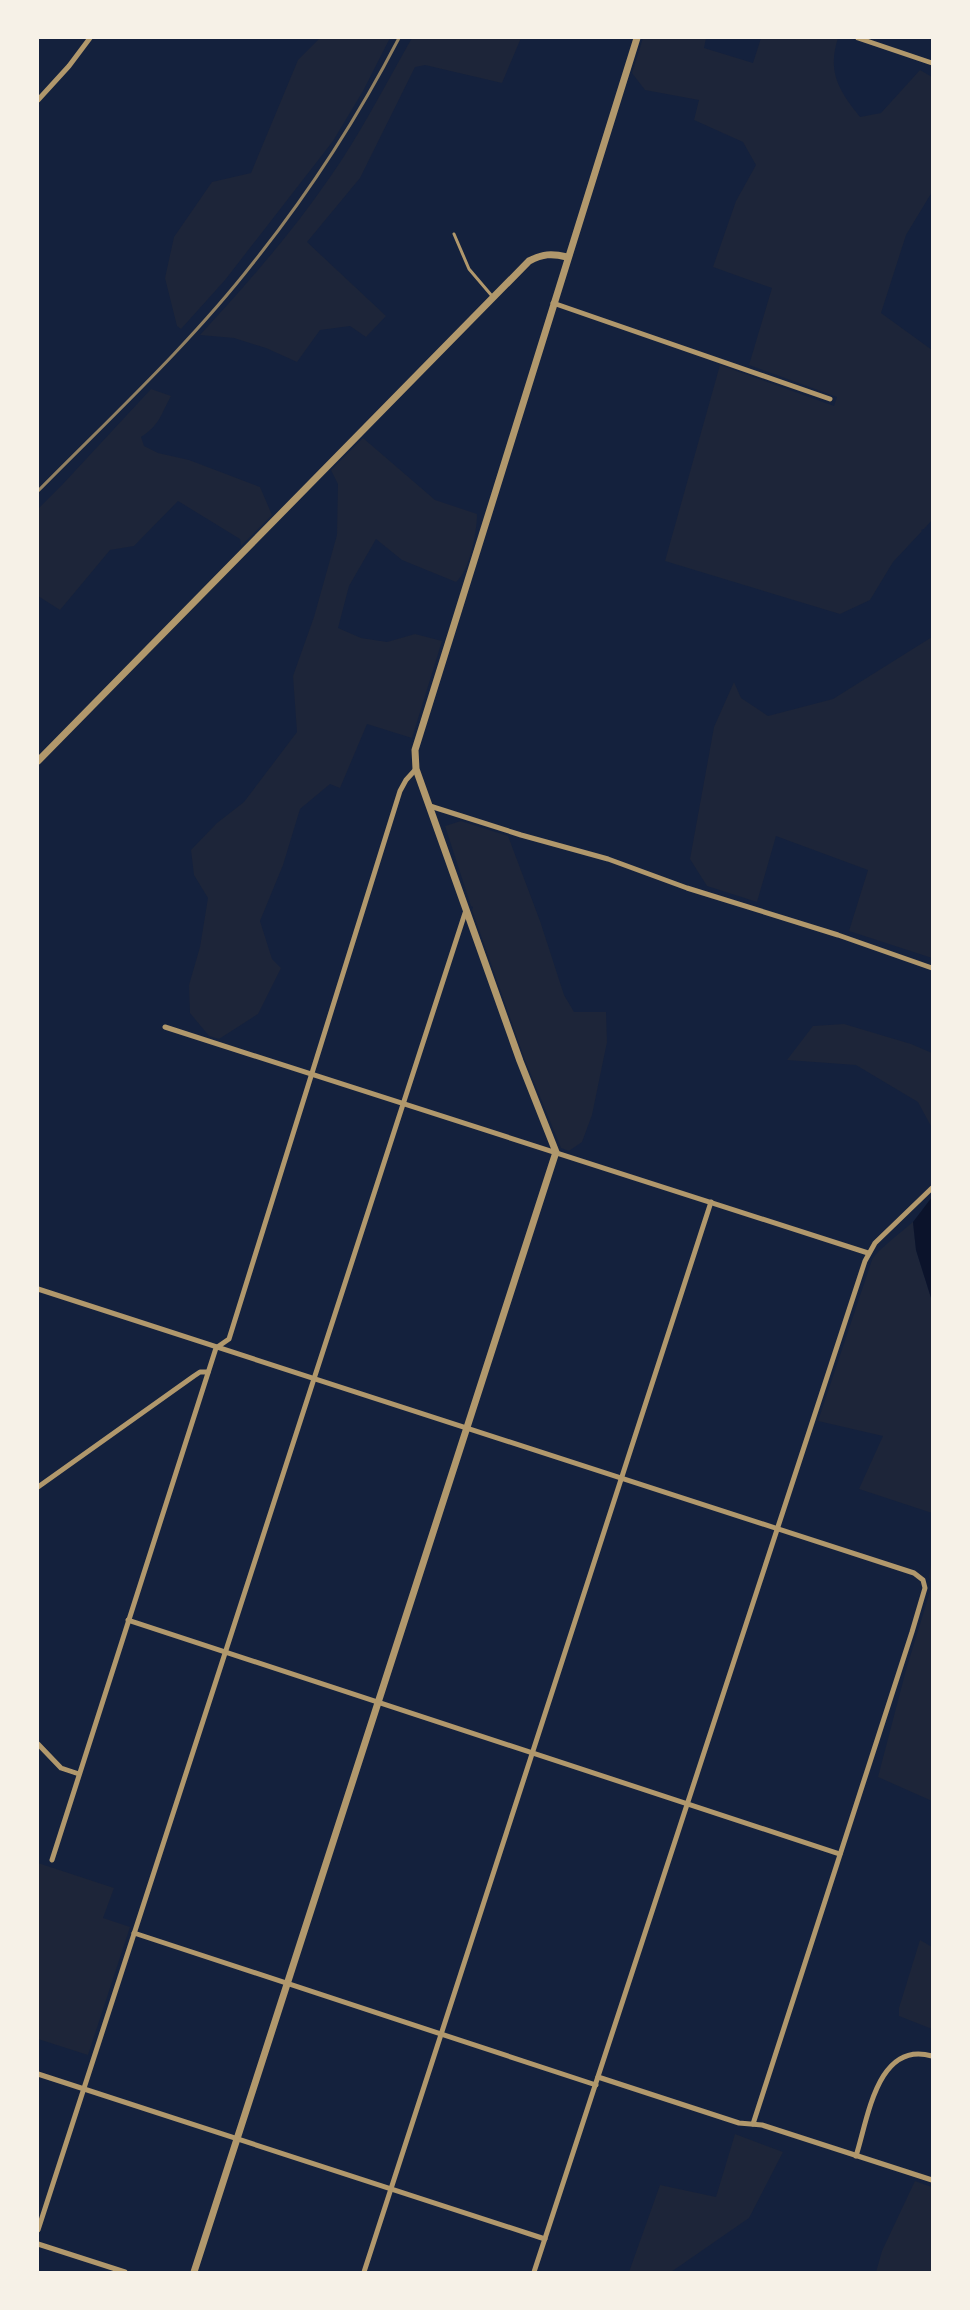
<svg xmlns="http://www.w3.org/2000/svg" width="970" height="2310" viewBox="0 0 970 2310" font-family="'Sofia Sans Condensed',sans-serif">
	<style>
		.green { fill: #1d2539 }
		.water { fill: #0b132b }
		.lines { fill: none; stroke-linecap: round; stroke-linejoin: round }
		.service { stroke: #b1986c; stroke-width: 3 }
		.minor { stroke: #b1986c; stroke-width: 5 }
		.tertiary { stroke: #b1986c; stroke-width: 7 }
		.rail { stroke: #918062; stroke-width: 3 }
	</style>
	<rect width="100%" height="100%" fill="#14213d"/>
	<g class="green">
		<path d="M 320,38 L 390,38 L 363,91 L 333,141 L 225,280 L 181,329 L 177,326 L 165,278 L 174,237 L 212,182 L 251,173 L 298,60 Z"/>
		<path d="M 412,38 L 521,38 L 502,83 L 425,65 L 415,67 L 360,178 L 307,242 L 386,316 L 366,337 L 350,326 L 320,330 L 297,362 L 266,348 L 234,338 L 200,335 C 246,285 290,235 328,180 C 360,135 385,85 412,38 Z"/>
		<path d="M 643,38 L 706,38 L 704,48 L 753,63 L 761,38 L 838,38 C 827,72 839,91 860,117 L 881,113 L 920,70 L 932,77 L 932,192 L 906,235 L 881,313 L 932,350 L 932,520 L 924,529 L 921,530 L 922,531 L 893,562 L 870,600 L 840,614 L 665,561 L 720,365 L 834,406 L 837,397 L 749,365 L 772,288 L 713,267 L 736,201 L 756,165 L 743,142 L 694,120 L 699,100 L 645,90 L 632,73 Z"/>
		<path d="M 151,389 L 171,396 C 161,414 160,425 141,437 L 144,446 L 158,453 L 189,460 L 260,487 L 272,515 L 241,546 L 240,539 L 178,501 L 134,546 L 110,550 L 60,610 L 38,596 L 38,509 L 62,485 Z"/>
		<path d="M 363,438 L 435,500 L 477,514 C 477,531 470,571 456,582 L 402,560 L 376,539 L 349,586 L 338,628 L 361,638 L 387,642 L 415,634 L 442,641 L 412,738 L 367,724 L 340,788 L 330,784 L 300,809 L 283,865 L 260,921 L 272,959 L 281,968 L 258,1014 L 219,1039 L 209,1036 L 190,1013 L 189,985 L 200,947 L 208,898 L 194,875 L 191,850 L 217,823 L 244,802 L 297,732 L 293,676 L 314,617 L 337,535 L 338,484 L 331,470 Z"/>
		<path d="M 932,637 L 932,958 L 849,931 L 868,870 L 776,836 L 757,902 L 707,886 L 690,859 L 714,727 L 734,682 L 741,698 L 768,716 L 833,699 Z"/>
		<path d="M 461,821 L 508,836 L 540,921 L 564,995 L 574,1012 L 606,1012 L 607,1042 L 592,1115 L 582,1142 L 569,1151 L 561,1148 L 525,1060 L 472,910 L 473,907 L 471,906 L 445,826 Z"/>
		<path d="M 844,1024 L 911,1044 L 932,1053 L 932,1128 L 918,1102 L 856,1065 L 787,1060 L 813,1026 Z"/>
		<path d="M 913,1222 L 916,1250 L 932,1301 L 932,1513 L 859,1489 L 883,1436 L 818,1421 L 872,1260 C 876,1251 903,1231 913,1222 Z"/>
		<path d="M 932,1557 L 932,1801 L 878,1777 L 906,1670 L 932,1585 L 929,1577 Z"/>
		<path d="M 38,1863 L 114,1888 L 103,1918 L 130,1927 L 88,2055 L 38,2039 Z"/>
		<path d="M 920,1940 L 932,1947 L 932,2029 L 899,2016 L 899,2008 Z"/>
		<path d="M 735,2134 L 783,2152 L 749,2218 L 671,2272 L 629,2272 L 660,2185 L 716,2197 Z"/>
		<path d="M 915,2181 L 932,2187 L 932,2272 L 876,2272 L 882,2251 Z"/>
	</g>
	<path class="water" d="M 932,1197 L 932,1301 L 916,1250 L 913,1222 Z"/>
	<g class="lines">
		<path class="service" d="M 454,234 L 469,269 L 492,296"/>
		<g class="minor">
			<path d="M 858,38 L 932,63"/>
			<path d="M 38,100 L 69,66 L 90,38"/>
			<path d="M 553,303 L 830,399"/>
			<path d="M 430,806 L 521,835 L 608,859 L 687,888 L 838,935 L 932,968"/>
			<path d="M 165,1027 L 868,1253"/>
			<path d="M 38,1289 L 914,1573 L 923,1580 L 925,1588 L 912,1632 L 753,2124"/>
			<path d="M 38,1487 L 194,1376 L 200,1372 L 208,1372"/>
			<path d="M 128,1620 L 840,1854"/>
			<path d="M 38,1744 L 61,1768 L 79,1774"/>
			<path d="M 52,1860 L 216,1348 L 229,1339 L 400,791 L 406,780 L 416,769"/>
			<path d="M 134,1933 L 596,2085"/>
			<path d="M 38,2074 L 545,2239"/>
			<path d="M 598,2077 L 739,2123 L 762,2125 L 932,2180"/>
			<path d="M 856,2156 C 868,2119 877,2040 932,2056"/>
			<path d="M 38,2230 L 466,910"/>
			<path d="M 38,2244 L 125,2272"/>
			<path d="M 364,2272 L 711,1202"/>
			<path d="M 534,2272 L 865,1261 L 875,1243 L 932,1188"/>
		</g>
		<g class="tertiary">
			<path d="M 38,761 L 529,261 C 543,254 551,253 567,257"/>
			<path d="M 194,2272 L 556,1152 L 520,1061 L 416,769 L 415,750 L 637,38"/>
		</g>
		<path class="rail" d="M 38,491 C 111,417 189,345 253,263 C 309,193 358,117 399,38"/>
	</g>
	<rect width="970" height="2310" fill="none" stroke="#f6f1e7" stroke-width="78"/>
</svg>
